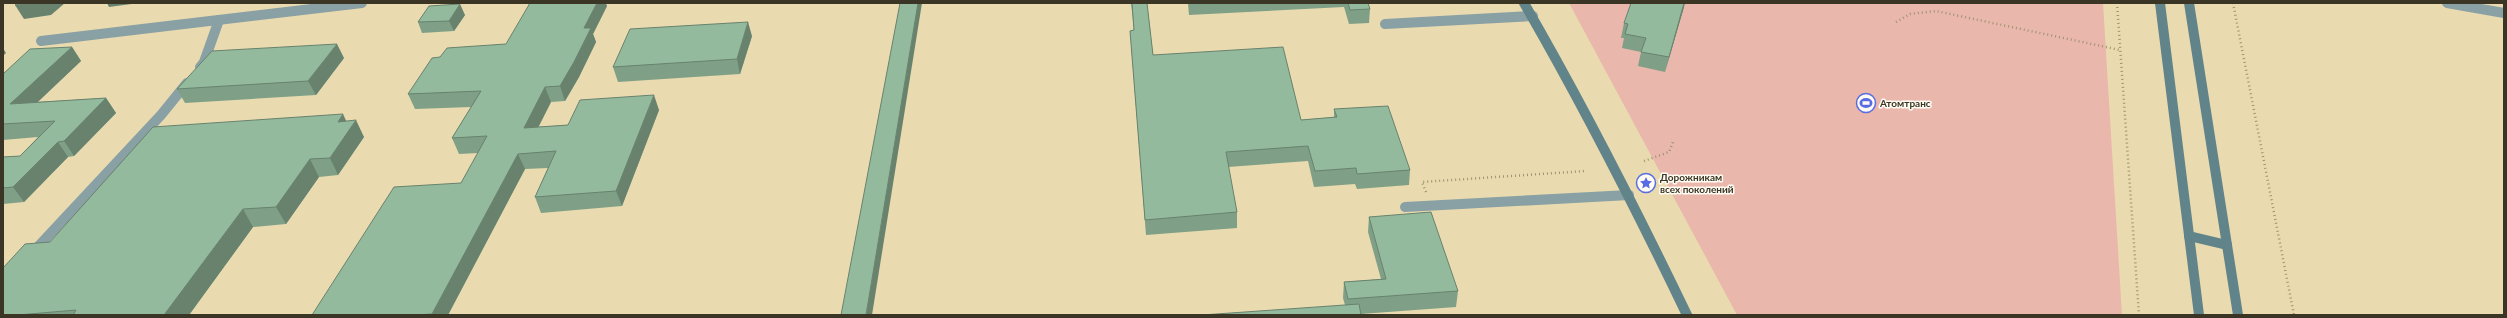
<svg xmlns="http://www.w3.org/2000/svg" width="2507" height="318" viewBox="0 0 2507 318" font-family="Lato,sans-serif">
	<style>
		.green { fill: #eab7ac }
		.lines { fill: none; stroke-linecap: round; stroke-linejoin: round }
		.path { stroke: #9e9473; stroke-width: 2.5; stroke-dasharray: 1 3; stroke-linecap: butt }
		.lane { stroke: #89a0a4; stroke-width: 10 }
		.street { stroke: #89a0a4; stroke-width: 10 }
		.secondary { stroke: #61838a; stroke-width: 10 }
		.wall { fill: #7fa087 }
		.shaded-wall { fill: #68826e }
		.building { fill: #94ba9d; stroke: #68826e }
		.labels { text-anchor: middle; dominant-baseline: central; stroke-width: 3; stroke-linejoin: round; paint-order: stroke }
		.poi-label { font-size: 10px; font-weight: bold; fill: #3a3524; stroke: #fffcf3; text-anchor: start }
	</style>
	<rect width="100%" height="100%" fill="#e9dbaf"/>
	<path class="green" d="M 1569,3 L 2103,3 L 2122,315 L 1737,315 Z"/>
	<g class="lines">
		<g class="path">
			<path d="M 2117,3 L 2139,315"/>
			<path d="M 2233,3 L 2294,315"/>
			<path d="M 1896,22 L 1910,14 L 1936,11 L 2120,50"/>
			<path d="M 1644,161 L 1669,152 L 1673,142"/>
			<path d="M 1426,192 L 1422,182 L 1585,171"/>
		</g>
		<g class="lane">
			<path d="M 1385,24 L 1533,16"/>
			<path d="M 1405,207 L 1629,195"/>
		</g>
		<g class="street">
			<path d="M 2447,3 L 2504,13"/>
			<path d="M 41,41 L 362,3"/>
			<path d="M 200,67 L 204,62 L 219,20"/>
			<path d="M 34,251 L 161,115 L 187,83"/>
		</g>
		<g class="secondary">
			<path d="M 1524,3 C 1583,105 1636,209 1687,315"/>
			<path d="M 2160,3 L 2199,315"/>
			<path d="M 2189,3 L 2238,315"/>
			<path d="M 2189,236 L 2227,245"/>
		</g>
	</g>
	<g class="wall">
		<path d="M 1131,3 L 1147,3 L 1153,55 L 1301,120 L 1334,117 L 1334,109 L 1410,170 L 1409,185 L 1357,189 L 1355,184 L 1314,187 L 1308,161 L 1228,167 L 1237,212 L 1237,228 L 1146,235 L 1130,31 L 1134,30 Z"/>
		<path d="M 1188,3 L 1368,3 L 1370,9 L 1369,23 L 1349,24 L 1344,7 L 1189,15 Z"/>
		<path d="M 607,6 L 593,34 L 596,42 L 579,77 L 565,101 L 551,102 L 538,127 L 568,125 L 659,110 L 622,206 L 541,213 L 535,197 L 548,168 L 525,169 L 448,315 L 312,315 L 461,183 L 478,153 L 459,154 L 452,138 L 471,107 L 415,109 L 408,94 L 440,57 L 506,44 Z"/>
		<path d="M 1684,7 L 1665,72 L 1638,66 L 1641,52 L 1622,48 L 1624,38 L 1621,38 L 1624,23 Z"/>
		<path d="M 465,15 L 454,31 L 422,33 L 418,22 Z"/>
		<path d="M 752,36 L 740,74 L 618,82 L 613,67 Z"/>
		<path d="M 72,47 L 81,61 L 37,102 L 106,98 L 116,113 L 74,156 L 68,157 L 24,202 L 3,204 L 3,157 L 20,156 L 38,137 L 3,140 L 3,74 Z"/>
		<path d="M 344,58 L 316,95 L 185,103 L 177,89 Z"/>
		<path d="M 346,121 L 364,137 L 338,175 L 319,177 L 286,224 L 253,227 L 189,315 L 3,315 L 50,242 Z"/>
		<path d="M 1369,217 L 1458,291 L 1456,307 L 1361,314 L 1345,305 L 1343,298 L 1344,282 L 1381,279 L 1368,232 Z"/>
	</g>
	<g class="shaded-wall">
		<path d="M 27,3 L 65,3 L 51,15 L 24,19 L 15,5 Z"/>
		<path d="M 107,3 L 139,3 L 109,7 Z"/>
		<path d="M 597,3 L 606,3 L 607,6 L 593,34 L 596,42 L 579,77 L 565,101 L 560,86 L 584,28 Z"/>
		<path d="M 918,3 L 922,3 L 872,315 L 866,315 Z"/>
		<path d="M 1684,3 L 1685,3 L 1684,7 L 1665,72 L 1669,57 Z"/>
		<path d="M 460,4 L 465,15 L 454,31 L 449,21 Z"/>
		<path d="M 748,22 L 752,36 L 740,74 L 737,59 Z"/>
		<path d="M 337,44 L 344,58 L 316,95 L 308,81 Z"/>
		<path d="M 72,47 L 81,61 L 20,119 L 10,104 Z"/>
		<path d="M 3,48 L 6,53 L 3,56 Z"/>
		<path d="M 545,87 L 551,102 L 530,144 L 524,128 Z"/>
		<path d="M 654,95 L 659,110 L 622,206 L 616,191 Z"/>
		<path d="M 106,98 L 116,113 L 74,156 L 64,141 Z"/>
		<path d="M 343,114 L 350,129 L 356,120 L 364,137 L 338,175 L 330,158 L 338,122 Z"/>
		<path d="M 58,142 L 68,157 L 24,202 L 13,187 Z"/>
		<path d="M 518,154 L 525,169 L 448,315 L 433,315 L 432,314 Z"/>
		<path d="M 310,159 L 319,177 L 286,224 L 276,207 Z"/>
		<path d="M 243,209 L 253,227 L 189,315 L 164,315 Z"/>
	</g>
	<g class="building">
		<path d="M 17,3 L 27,3 L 15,5 Z"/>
		<path d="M 530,3 L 597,3 L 584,28 L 591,28 L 574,62 L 560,86 L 545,87 L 524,128 L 568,125 L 580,100 L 654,95 L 616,191 L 535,197 L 556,151 L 518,154 L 432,314 L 415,315 L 312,315 L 394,187 L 461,183 L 487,136 L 452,138 L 481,91 L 408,94 L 432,58 L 440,57 L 447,48 L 506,44 Z"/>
		<path d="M 900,3 L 918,3 L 866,315 L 841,315 Z"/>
		<path d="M 1132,3 L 1147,3 L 1153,55 L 1283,47 L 1301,120 L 1337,117 L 1334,109 L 1388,106 L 1410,170 L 1357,174 L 1356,168 L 1315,171 L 1308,146 L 1226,152 L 1237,212 L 1145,220 L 1130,31 L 1134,30 Z"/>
		<path d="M 1348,3 L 1368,3 L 1370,9 L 1350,10 Z"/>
		<path d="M 1631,3 L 1684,3 L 1669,57 L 1641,52 L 1646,38 L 1625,34 L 1628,24 L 1624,23 Z"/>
		<path d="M 460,4 L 449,21 L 418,22 L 429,6 Z"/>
		<path d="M 748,22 L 737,59 L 613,67 L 630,29 Z"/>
		<path d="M 337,44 L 308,81 L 177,89 L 212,51 Z"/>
		<path d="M 72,47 L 10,104 L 106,98 L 64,141 L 58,142 L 13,187 L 3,188 L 3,157 L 20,156 L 55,121 L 3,124 L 3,74 L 30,49 Z"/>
		<path d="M 343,114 L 338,122 L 356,120 L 330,158 L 310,159 L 276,207 L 243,209 L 164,315 L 73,315 L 76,310 L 18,315 L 3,315 L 3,268 L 25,244 L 50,242 L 153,127 Z"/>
		<path d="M 1431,212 L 1458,291 L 1348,299 L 1344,282 L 1386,279 L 1369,217 Z"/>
		<path d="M 1359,304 L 1361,315 L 1202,315 Z"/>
	</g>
	<defs>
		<g id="stadium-ring" transform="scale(1)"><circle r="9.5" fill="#fffcf3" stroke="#586de3" stroke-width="1.5"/><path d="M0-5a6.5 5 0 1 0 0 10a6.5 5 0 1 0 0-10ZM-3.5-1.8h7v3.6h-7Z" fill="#586de3"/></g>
		<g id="sight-ring" transform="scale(1)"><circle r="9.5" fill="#fffcf3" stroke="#586de3" stroke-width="1.5"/><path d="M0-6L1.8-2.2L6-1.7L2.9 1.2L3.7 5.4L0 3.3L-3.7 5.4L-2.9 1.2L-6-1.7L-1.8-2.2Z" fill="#586de3"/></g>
	</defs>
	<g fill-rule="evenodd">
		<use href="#stadium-ring" x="1866" y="103"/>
		<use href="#sight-ring" x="1646" y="183"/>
	</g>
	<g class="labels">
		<g class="poi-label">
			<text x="1880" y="103">Атомтранс</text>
			<text x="1660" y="177">Дорожникам<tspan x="1660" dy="12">всех поколений</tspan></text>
		</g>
	</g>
	<rect width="2507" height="318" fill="none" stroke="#3a3524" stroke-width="8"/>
</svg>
